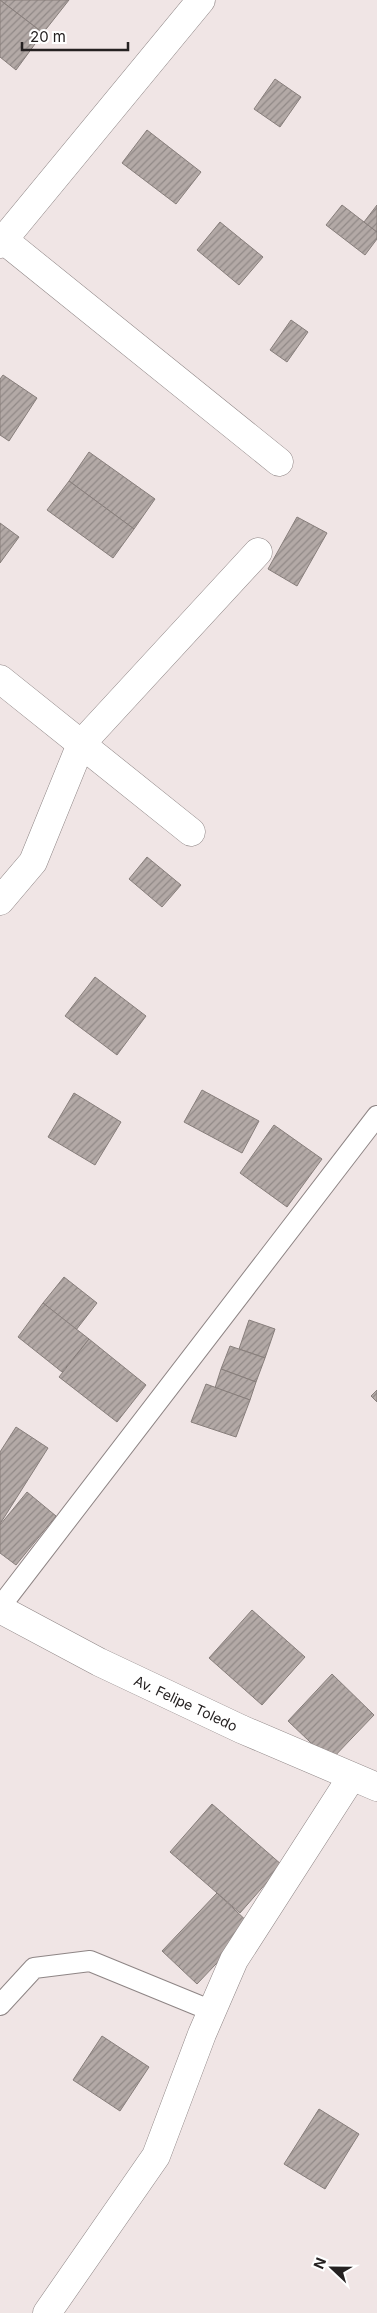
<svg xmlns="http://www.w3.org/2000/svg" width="377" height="2313" viewBox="0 0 377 2313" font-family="Inter,sans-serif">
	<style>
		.building { fill: url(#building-hatch); stroke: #877e7b }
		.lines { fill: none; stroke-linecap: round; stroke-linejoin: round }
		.lane-casing { stroke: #8e8585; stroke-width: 22 }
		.street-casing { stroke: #8e8585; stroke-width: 29 }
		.secondary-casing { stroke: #8e8585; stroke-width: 29 }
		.lane { stroke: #fff; stroke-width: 20 }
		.street { stroke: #fff; stroke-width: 28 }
		.secondary { stroke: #fff; stroke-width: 28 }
		.labels { text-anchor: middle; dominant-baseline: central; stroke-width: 4; stroke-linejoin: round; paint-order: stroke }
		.street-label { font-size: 14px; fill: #252121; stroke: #fff }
	</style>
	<defs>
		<pattern id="building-hatch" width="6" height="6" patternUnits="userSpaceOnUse" patternTransform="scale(1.25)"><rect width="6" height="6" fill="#b3a9a6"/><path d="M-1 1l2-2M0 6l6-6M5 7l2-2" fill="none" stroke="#918987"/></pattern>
	</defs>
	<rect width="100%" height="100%" fill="#f0e5e5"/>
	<g class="building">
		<path d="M 0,0 L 69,0 L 43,33 Z"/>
		<path d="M 0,0 L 43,33 L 16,70 L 0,57 Z"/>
		<path d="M 275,79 L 301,97 L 280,127 L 254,109 Z"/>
		<path d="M 147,130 L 201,172 L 176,204 L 122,163 Z"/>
		<path d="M 342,205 L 377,232 L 377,239 L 365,255 L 326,225 Z"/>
		<path d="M 377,205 L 377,232 L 364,222 Z"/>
		<path d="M 220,222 L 263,257 L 239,285 L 197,250 Z"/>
		<path d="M 291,320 L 308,332 L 287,362 L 270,350 Z"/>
		<path d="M 3,375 L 37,398 L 9,441 L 0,435 L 0,379 Z"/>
		<path d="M 89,452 L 155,499 L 134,529 L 69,481 Z"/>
		<path d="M 69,481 L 134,529 L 113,558 L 47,510 Z"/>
		<path d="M 297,517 L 327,533 L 297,586 L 268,569 Z"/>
		<path d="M 0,523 L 19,537 L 0,563 Z"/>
		<path d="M 147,857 L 181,885 L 162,907 L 129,879 Z"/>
		<path d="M 95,977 L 146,1016 L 117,1055 L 65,1016 Z"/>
		<path d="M 202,1090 L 259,1121 L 242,1153 L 184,1122 Z"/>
		<path d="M 74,1093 L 121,1122 L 95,1165 L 48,1137 Z"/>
		<path d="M 274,1125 L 322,1159 L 287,1207 L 240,1173 Z"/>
		<path d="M 64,1277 L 97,1303 L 76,1330 L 43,1303 Z"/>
		<path d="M 43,1303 L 89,1339 L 62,1372 L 18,1337 Z"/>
		<path d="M 249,1320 L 275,1329 L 265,1358 L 239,1349 Z"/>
		<path d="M 89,1339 L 146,1385 L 117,1422 L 59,1377 Z"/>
		<path d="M 230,1346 L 265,1358 L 256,1382 L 221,1369 Z"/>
		<path d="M 221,1369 L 256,1382 L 250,1400 L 215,1388 Z"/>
		<path d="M 206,1384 L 250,1400 L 236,1437 L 191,1422 Z"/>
		<path d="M 377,1390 L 377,1402 L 371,1396 Z"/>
		<path d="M 16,1427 L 48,1448 L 0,1524 L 0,1452 Z"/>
		<path d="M 27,1492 L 56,1516 L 16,1565 L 0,1553 L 0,1525 Z"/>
		<path d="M 252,1610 L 305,1657 L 262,1705 L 209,1658 Z"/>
		<path d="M 332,1674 L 374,1715 L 330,1761 L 288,1721 Z"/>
		<path d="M 212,1804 L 282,1865 L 240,1913 L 170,1852 Z"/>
		<path d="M 217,1893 L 252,1926 L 197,1984 L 162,1951 Z"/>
		<path d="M 102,2036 L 149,2067 L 120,2111 L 73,2080 Z"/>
		<path d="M 319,2109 L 359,2134 L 325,2189 L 284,2164 Z"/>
	</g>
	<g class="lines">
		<g class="lane-casing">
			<g id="lane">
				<path d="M 0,1607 L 377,1116"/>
				<path d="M 0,2005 L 34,1968 L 90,1961 L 212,2011"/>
			</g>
		</g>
		<g class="street-casing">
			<g id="street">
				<path d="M 0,237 L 279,462"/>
				<path d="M 0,244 L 201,0"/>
				<path d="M 0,679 L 191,832"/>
				<path d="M 0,901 L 33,862 L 81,744 L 258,552"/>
				<path d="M 47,2313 L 156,2156 L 202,2034 L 234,1960 L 351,1778"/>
			</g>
		</g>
		<g class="secondary-casing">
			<path id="secondary" d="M 0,1609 L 99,1662 L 241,1729 L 377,1787"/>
		</g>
		<use href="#lane" class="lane"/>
		<use href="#street" class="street"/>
		<use href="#secondary" class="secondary"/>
	</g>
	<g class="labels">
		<g class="street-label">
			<text transform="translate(186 1703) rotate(25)">Av. Felipe Toledo</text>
		</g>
	</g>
	<g transform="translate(332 2268) rotate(292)" stroke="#ffffff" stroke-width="4" paint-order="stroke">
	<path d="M0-4L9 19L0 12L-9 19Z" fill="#252121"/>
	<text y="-8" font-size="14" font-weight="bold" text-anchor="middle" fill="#252121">N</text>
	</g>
	<path d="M22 42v8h106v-8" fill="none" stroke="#252121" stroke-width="2.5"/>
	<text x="30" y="42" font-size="15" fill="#252121" stroke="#ffffff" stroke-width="4" paint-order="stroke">20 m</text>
</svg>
